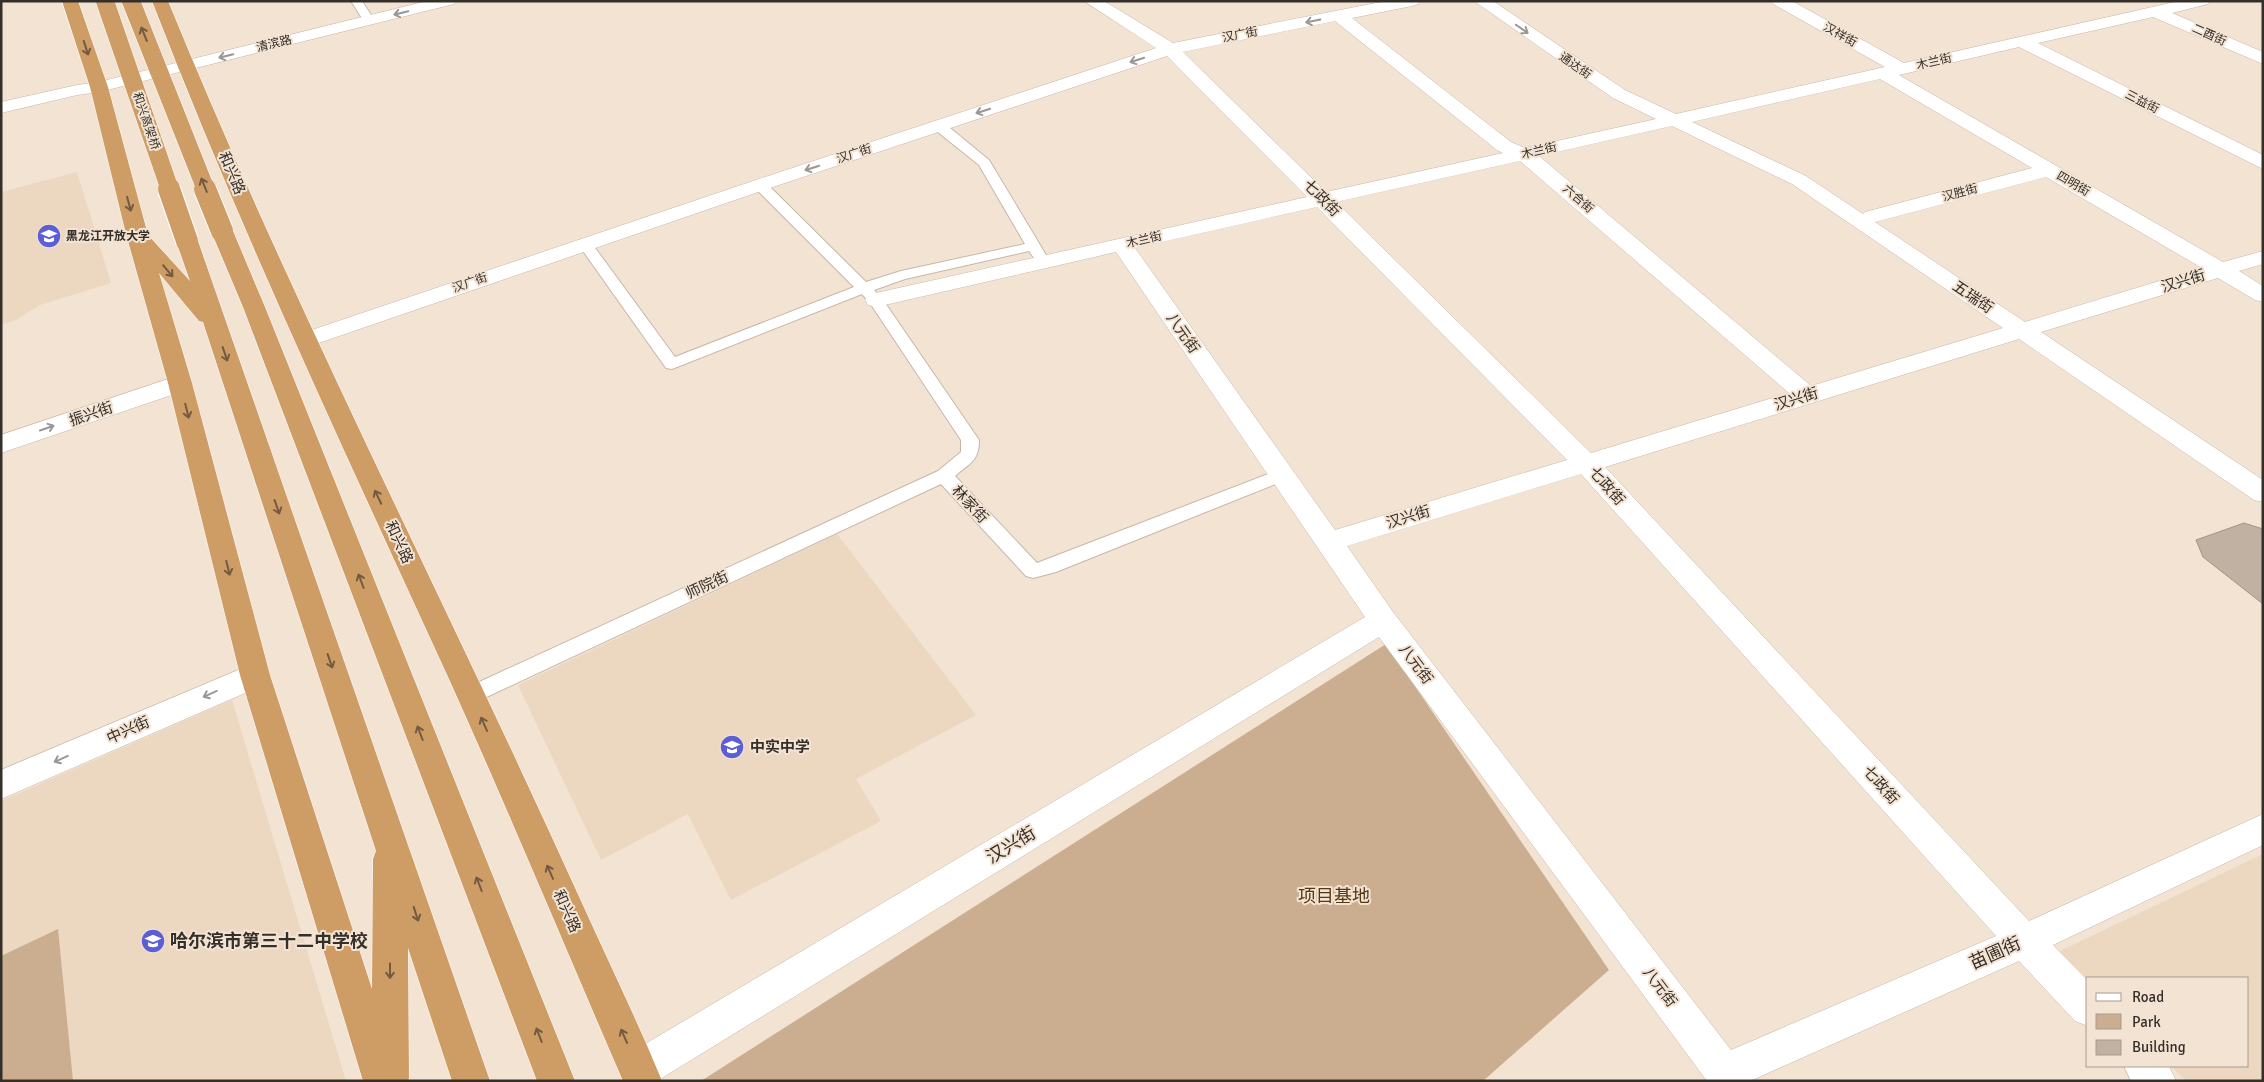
<svg xmlns="http://www.w3.org/2000/svg" width="2264" height="1082" viewBox="0 0 2264 1082" font-family="Signika,'Noto Sans SC',sans-serif">
	<style>
		.built { fill: #ecd7c1 }
		.green { fill: #cbae90 }
		.building { fill: #c0b1a2; stroke: #a39586 }
		.lines { fill: none; stroke-linecap: round; stroke-linejoin: round }
		.street-casing { stroke: #c6b7a8; stroke-width: 2 }
		.secondary-casing { stroke: #c6b7a8; stroke-width: 1 }
		.highway-casing { stroke: #fff; stroke-width: 1 }
		.street { fill: #fff; fill-rule: evenodd }
		.secondary { fill: #fff; fill-rule: evenodd }
		.highway { fill: #ce9c65; fill-rule: evenodd }
		.highway-bridge-far1-casing { stroke: #fff; stroke-width: 19; stroke-linecap: butt }
		.highway-bridge-casing { stroke: #fff; stroke-width: 24; stroke-linecap: butt }
		.highway-bridge-far1 { stroke: #ce9c65; stroke-width: 18 }
		.highway-bridge { stroke: #ce9c65; stroke-width: 22 }
		.oneway { stroke: #9a9794 }
		.oneway2 { stroke: #725b41 }
		.labels { text-anchor: middle; dominant-baseline: central; stroke-width: 4; stroke-linejoin: round; paint-order: stroke }
		.far-street-label { font-size: 12px; fill: #352f29; stroke: #f3e3d3 }
		.far-poi-label { font-size: 12px; font-weight: bold; fill: #352f29; stroke: #f3e3d3; text-anchor: start }
		.street-label { font-size: 15px; fill: #352f29; stroke: #f3e3d3 }
		.poi-label { font-size: 15px; font-weight: bold; fill: #352f29; stroke: #f3e3d3; text-anchor: start }
		.near-street-label { font-size: 18px; fill: #352f29; stroke: #f3e3d3 }
		.near-park-label { font-size: 18px; fill: #553713; stroke: #f3e3d3 }
		.near-poi-label { font-size: 18px; font-weight: bold; fill: #352f29; stroke: #f3e3d3; text-anchor: start }
	</style>
	<rect width="100%" height="100%" fill="#f3e3d3"/>
	<g class="built">
		<path d="M 77,172 L 111,283 L 40,305 L 16,320 L 1,325 L 1,192 Z"/>
		<path d="M 837,534 L 976,715 L 856,779 L 881,821 L 731,900 L 688,814 L 601,860 L 518,685 Z"/>
		<path d="M 232,700 L 346,1081 L 1,1081 L 1,801 Z"/>
		<path d="M 2263,854 L 2263,1081 L 2186,1081 L 2171,1066 L 2248,1066 L 2248,978 L 2088,980 L 2060,951 Z"/>
	</g>
	<g class="green">
		<path d="M 1386,644 L 1609,970 L 1483,1081 L 701,1081 Z"/>
		<path d="M 58,929 L 73,1081 L 1,1081 L 1,956 Z"/>
	</g>
	<path class="building" d="M 2244,523 L 2263,529 L 2263,604 L 2203,557 L 2196,540 Z"/>
	<g class="lines">
		<g class="street-casing">
			<g id="street">
				<path d="M 351,1 L 362,1 L 375,21 L 373,23 L 365,23 Z"/>
				<path d="M 939,122 L 944,123 L 989,160 L 1046,255 L 1039,259 L 1034,258 L 1029,251 L 905,279 L 874,290 L 881,297 L 979,440 C 979,461 970,463 955,476 L 1037,563 L 1276,471 L 1282,469 L 1288,471 L 1291,475 L 1288,479 L 1056,572 L 1033,578 L 1026,576 L 941,484 L 478,701 L 471,704 L 464,701 L 461,695 L 464,689 L 938,471 L 961,452 L 961,440 L 870,303 L 862,294 L 672,369 L 666,368 L 578,244 L 585,240 L 590,241 L 675,357 L 854,287 L 755,188 L 753,185 L 755,182 L 765,182 L 866,282 L 901,271 L 1025,244 L 979,165 L 934,129 L 933,126 L 934,123 Z"/>
			</g>
		</g>
		<g class="secondary-casing">
			<g id="secondary">
				<path d="M 427,1 L 456,1 L 454,4 L 99,92 L 77,95 L 1,113 L 1,102 L 77,85 L 99,82 Z"/>
				<path d="M 1084,1 L 1104,1 L 1173,43 L 1386,1 L 1420,1 L 1418,4 L 1412,6 L 1352,18 L 1511,142 L 1525,148 L 1656,119 L 1613,98 L 1474,1 L 1493,1 L 1625,90 L 1676,114 L 1885,67 L 1773,4 L 1771,1 L 1792,1 L 1904,63 L 2179,1 L 2210,1 L 2208,4 L 2172,13 L 2263,52 L 2263,64 L 2153,17 L 2038,43 L 2263,155 L 2263,169 L 2019,47 L 1899,75 L 2223,262 L 2263,251 L 2263,264 L 2239,271 L 2263,286 L 2263,302 L 2255,300 L 2218,278 L 2041,332 L 2263,480 L 2263,502 L 2254,500 L 2019,339 L 1605,467 L 2029,921 L 2263,814 L 2263,845 L 2053,945 L 2088,981 L 2088,1026 L 2075,1021 L 2019,961 L 1750,1081 L 1707,1081 L 1379,637 L 657,1081 L 624,1081 L 620,1070 L 625,1056 L 1365,617 L 1116,252 L 876,307 L 868,305 L 865,300 L 868,295 L 876,293 L 1307,197 L 1167,56 L 767,189 L 313,345 L 305,347 L 297,345 L 293,340 L 297,335 L 753,181 L 1156,48 ZM 1335,21 L 1497,150 L 1503,153 L 1326,192 L 1183,52 ZM 1880,79 L 2032,168 L 1865,212 L 1863,214 L 1806,176 L 1692,122 ZM 1672,126 L 1792,184 L 2003,328 L 1811,386 L 1539,156 ZM 1520,161 L 1789,393 L 1591,453 L 1336,202 ZM 2046,177 L 2202,268 L 2025,322 L 1875,222 ZM 1317,207 L 1567,460 L 1335,530 L 1135,248 ZM 1581,474 L 1996,936 L 1731,1050 L 1393,612 L 1347,546 Z"/>
				<path d="M 180,375 L 189,377 L 192,383 L 189,389 L 1,453 L 1,435 Z"/>
				<path d="M 255,663 L 266,666 L 270,675 L 266,684 L 1,799 L 1,770 Z"/>
				<path d="M 2124,1066 L 2169,1066 L 2176,1081 L 2131,1081 Z"/>
			</g>
		</g>
		<g class="highway-casing">
			<g id="highway">
				<path d="M 62,1 L 78,1 L 108,87 L 148,235 L 190,281 L 176,241 L 179,236 L 187,235 L 195,236 L 198,241 L 490,1081 L 452,1081 L 408,948 L 409,1078 L 408,1081 L 363,1081 L 240,675 L 168,383 L 126,234 L 90,87 ZM 159,273 L 199,321 L 203,322 L 376,851 L 373,859 L 372,989 L 270,675 L 192,383 Z"/>
				<path d="M 152,1 L 168,1 C 293,307 445,600 581,901 C 608,961 637,1020 662,1081 L 623,1081 C 565,947 509,812 449,679 C 346,454 241,232 152,1 Z"/>
				<path d="M 222,225 L 229,227 L 233,231 L 265,307 L 575,1081 L 537,1081 L 243,307 L 211,231 L 215,227 Z"/>
			</g>
		</g>
		<use href="#street" class="street"/>
		<use href="#secondary" class="secondary"/>
		<use href="#highway" class="highway"/>
		<g class="highway-bridge-far1-casing">
			<g id="highway-bridge-far1">
				<path d="M 105,1 L 170,190"/>
				<path d="M 131,1 L 206,190"/>
			</g>
		</g>
		<g class="highway-bridge-casing">
			<g id="highway-bridge">
				<path d="M 169,189 L 187,241"/>
				<path d="M 205,189 L 222,231"/>
			</g>
		</g>
		<use href="#highway-bridge-far1" class="highway-bridge-far1"/>
		<use href="#highway-bridge" class="highway-bridge"/>
	</g>
	<defs><path id="oneway-shaft" d="M-6 0H5M1.5-3L5.5 0L1.5 3" fill="none" stroke-width="1.6" stroke-linecap="round" stroke-linejoin="round" transform="scale(1.25)"/></defs>
	<g class="oneway">
		<use href="#oneway-shaft" transform="translate(401 13) rotate(166)"/>
		<use href="#oneway-shaft" transform="translate(1313 21) rotate(169)"/>
		<use href="#oneway-shaft" transform="translate(1522 29) rotate(35)"/>
		<use href="#oneway-shaft" transform="translate(226 56) rotate(166)"/>
		<use href="#oneway-shaft" transform="translate(1137 60) rotate(162)"/>
		<use href="#oneway-shaft" transform="translate(983 111) rotate(162)"/>
		<use href="#oneway-shaft" transform="translate(812 168) rotate(162)"/>
		<use href="#oneway-shaft" transform="translate(47 428) rotate(-19)"/>
		<use href="#oneway-shaft" transform="translate(210 694) rotate(156)"/>
		<use href="#oneway-shaft" transform="translate(61 759) rotate(156)"/>
	</g>
	<g class="oneway2">
		<use href="#oneway-shaft" transform="translate(144 34) rotate(-112)"/>
		<use href="#oneway-shaft" transform="translate(86 48) rotate(72)"/>
		<use href="#oneway-shaft" transform="translate(204 185) rotate(-112)"/>
		<use href="#oneway-shaft" transform="translate(129 204) rotate(75)"/>
		<use href="#oneway-shaft" transform="translate(168 271) rotate(50)"/>
		<use href="#oneway-shaft" transform="translate(225 354) rotate(71)"/>
		<use href="#oneway-shaft" transform="translate(187 411) rotate(76)"/>
		<use href="#oneway-shaft" transform="translate(378 497) rotate(-115)"/>
		<use href="#oneway-shaft" transform="translate(277 507) rotate(71)"/>
		<use href="#oneway-shaft" transform="translate(228 568) rotate(76)"/>
		<use href="#oneway-shaft" transform="translate(361 581) rotate(-111)"/>
		<use href="#oneway-shaft" transform="translate(330 661) rotate(71)"/>
		<use href="#oneway-shaft" transform="translate(484 724) rotate(-114)"/>
		<use href="#oneway-shaft" transform="translate(420 733) rotate(-111)"/>
		<use href="#oneway-shaft" transform="translate(550 872) rotate(-114)"/>
		<use href="#oneway-shaft" transform="translate(479 884) rotate(-111)"/>
		<use href="#oneway-shaft" transform="translate(416 914) rotate(72)"/>
		<use href="#oneway-shaft" transform="translate(390 971) rotate(90)"/>
		<use href="#oneway-shaft" transform="translate(539 1035) rotate(-111)"/>
		<use href="#oneway-shaft" transform="translate(624 1036) rotate(-114)"/>
	</g>
	<defs>
		<g id="university-disc" transform="scale(1.25)"><circle r="9.5" fill="#5c5ed6" stroke="#f3e3d3"/><path d="M0-5L7-2L0 1L-7-2ZM-4 1L0 2.5L4 1V4Q0 6-4 4Z" fill="#fff"/></g>
		<g id="school-disc" transform="scale(1.25)"><circle r="9.5" fill="#5c5ed6" stroke="#f3e3d3"/><path d="M0-5L7-2L0 1L-7-2ZM-4 1L0 2.5L4 1V4Q0 6-4 4Z" fill="#fff"/></g>
	</defs>
	<g fill-rule="evenodd">
		<use href="#university-disc" x="49" y="236"/>
		<use href="#school-disc" x="732" y="747"/>
		<use href="#school-disc" x="153" y="941"/>
	</g>
	<g class="labels">
		<g class="far-street-label">
			<text transform="translate(1240 35) rotate(-11)">汉广街</text>
			<text transform="translate(1840 35) rotate(29)">汉祥街</text>
			<text transform="translate(2209 35) rotate(24)">二酉街</text>
			<text transform="translate(274 44) rotate(-14)">清滨路</text>
			<text transform="translate(1934 62) rotate(-13)">木兰街</text>
			<text transform="translate(1575 66) rotate(35)">通达街</text>
			<text transform="translate(2142 102) rotate(27)">三益街</text>
			<text transform="translate(146 121) rotate(71)">和兴高架桥</text>
			<text transform="translate(1539 151) rotate(-13)">木兰街</text>
			<text transform="translate(854 154) rotate(-18)">汉广街</text>
			<text transform="translate(2073 184) rotate(30)">四明街</text>
			<text transform="translate(1960 193) rotate(-15)">汉胜街</text>
			<text transform="translate(1578 199) rotate(41)">六合街</text>
			<text transform="translate(1144 240) rotate(-13)">木兰街</text>
			<text transform="translate(470 283) rotate(-19)">汉广街</text>
		</g>
		<g class="far-poi-label">
			<text x="66" y="236">黑龙江开放大学</text>
		</g>
		<g class="street-label">
			<text transform="translate(232 173) rotate(67)">和兴路</text>
			<text transform="translate(1322 198) rotate(45)">七政街</text>
			<text transform="translate(2183 281) rotate(-17)">汉兴街</text>
			<text transform="translate(1973 297) rotate(34)">五瑞街</text>
			<text transform="translate(1183 333) rotate(55)">八元街</text>
			<text transform="translate(1796 399) rotate(-17)">汉兴街</text>
			<text transform="translate(91 414) rotate(-19)">振兴街</text>
			<text transform="translate(1607 486) rotate(48)">七政街</text>
			<text transform="translate(970 504) rotate(47)">林家街</text>
			<text transform="translate(1408 517) rotate(-17)">汉兴街</text>
			<text transform="translate(399 542) rotate(65)">和兴路</text>
			<text transform="translate(707 585) rotate(-25)">师院街</text>
			<text transform="translate(1416 664) rotate(53)">八元街</text>
			<text transform="translate(128 730) rotate(-24)">中兴街</text>
			<text transform="translate(1881 785) rotate(48)">七政街</text>
			<text transform="translate(567 911) rotate(66)">和兴路</text>
			<text transform="translate(1660 987) rotate(53)">八元街</text>
		</g>
		<g class="poi-label">
			<text x="750" y="747">中实中学</text>
		</g>
		<g class="near-street-label">
			<text transform="translate(1011 845) rotate(-31)">汉兴街</text>
			<text transform="translate(1995 953) rotate(-24)">苗圃街</text>
		</g>
		<g class="near-park-label">
			<text x="1334" y="896">项目基地</text>
		</g>
		<g class="near-poi-label">
			<text x="170" y="941">哈尔滨市第三十二中学校</text>
		</g>
	</g>
	<rect width="2264" height="1082" fill="none" stroke="#352f29" stroke-width="5"/>
	<rect x="2086" y="977" width="162" height="90" fill="#f3e3d3" stroke="#a79b8f"/>
	<rect x="2096" y="993" width="25" height="8" fill="#ffffff" stroke="#a79b8f"/>
	<text x="2132" y="1002" font-size="15" fill="#352f29">Road</text>
	<rect x="2096" y="1014" width="25" height="15" fill="#cbae90" stroke="#a79b8f"/>
	<text x="2132" y="1027" font-size="15" fill="#352f29">Park</text>
	<rect x="2096" y="1040" width="25" height="15" fill="#c0b1a2" stroke="#a79b8f"/>
	<text x="2132" y="1052" font-size="15" fill="#352f29">Building</text>
</svg>
